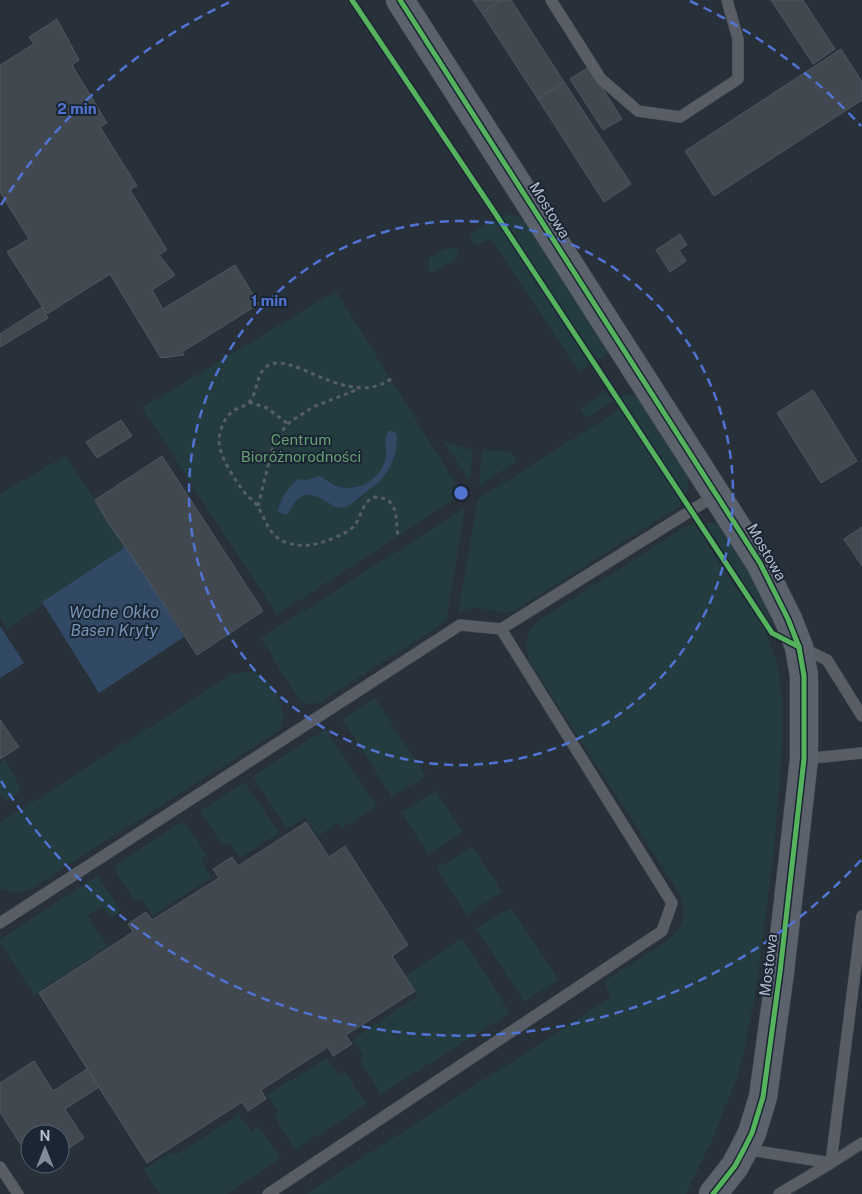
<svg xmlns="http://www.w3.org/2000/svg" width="862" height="1194" viewBox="0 0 862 1194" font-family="'Public Sans',sans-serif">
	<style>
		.green { fill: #243c40 }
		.water { fill: #324965 }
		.building { fill: #414850; stroke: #505761 }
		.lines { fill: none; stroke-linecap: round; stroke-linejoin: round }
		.lane-casing { stroke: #454b52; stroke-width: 12 }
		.secondary-casing { stroke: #454b52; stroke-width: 29 }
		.path { stroke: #565d64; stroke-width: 3; stroke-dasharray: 4 4; stroke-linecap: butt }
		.lane { stroke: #595e66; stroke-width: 11 }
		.secondary { stroke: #5c626b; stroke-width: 28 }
		.cycleway-casing { stroke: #1b2634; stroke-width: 8 }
		.cycleway { stroke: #56b35d; stroke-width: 5 }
		.ring { fill: none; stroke: #5174d3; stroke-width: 2.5; stroke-dasharray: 9 6 }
		.labels { text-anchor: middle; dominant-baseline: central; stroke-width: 4; stroke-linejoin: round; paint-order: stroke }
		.street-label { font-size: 15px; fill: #b2bccb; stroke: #1b2634 }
		.park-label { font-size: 15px; fill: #669e71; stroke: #1b2634 }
		.water-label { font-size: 16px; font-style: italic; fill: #7693b5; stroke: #1b2634 }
		.centre { fill: #5174d3; stroke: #1b2634; stroke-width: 2.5 }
		.ring-label { font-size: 15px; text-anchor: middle; font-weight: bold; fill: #5174d3; stroke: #1b2634; stroke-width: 4; stroke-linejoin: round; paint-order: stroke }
	</style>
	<rect width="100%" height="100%" fill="#283039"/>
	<g class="green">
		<path d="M 508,214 L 518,217 L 528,224 L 607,349 L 607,354 L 579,372 L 491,239 L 478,245 L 471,241 L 471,235 L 475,230 Z"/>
		<path d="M 450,248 L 457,249 L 458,258 L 434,272 L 430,272 L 428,266 L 429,258 L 444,249 Z"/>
		<path d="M 336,291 L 462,494 L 277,615 L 142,408 Z"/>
		<path d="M 606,391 L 613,401 L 586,418 L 580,408 Z"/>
		<path d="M 629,394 L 642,401 L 688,471 L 688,488 L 686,497 L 679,506 L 673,510 L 516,610 C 497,617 491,607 473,608 C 468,608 463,611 458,613 L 478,499 L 623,407 L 616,396 Z"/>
		<path d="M 443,441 L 473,450 L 470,481 Z"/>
		<path d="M 482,451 L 510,451 L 517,461 L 479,486 Z"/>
		<path d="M 65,456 L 127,546 L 42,602 L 43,605 L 7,629 L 0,617 L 0,494 Z"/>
		<path d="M 465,508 L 446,621 L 320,703 L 308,704 L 298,698 L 261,638 Z"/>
		<path d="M 694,523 L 724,570 L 764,627 L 778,665 L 783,710 L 781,765 L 774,850 L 757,983 L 744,1052 L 736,1080 L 711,1143 L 686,1194 L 306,1194 L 612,997 L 604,981 C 618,972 632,963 647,954 C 674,937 693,926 678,891 L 529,661 C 524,643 526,630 541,619 L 683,528 Z"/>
		<path d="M 705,523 L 713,523 L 726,530 L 756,583 L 775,631 Z"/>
		<path d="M 245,672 C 249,672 253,672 257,674 C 274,682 292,714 278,731 L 32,888 C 21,894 11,894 0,889 L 0,823 L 231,675 Z"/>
		<path d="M 375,698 L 426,776 L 392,797 L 342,719 Z"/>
		<path d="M 326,729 L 377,806 L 342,828 L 338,823 L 318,836 L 305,817 L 287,829 L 253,776 Z"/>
		<path d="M 5,759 L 20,787 L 18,794 L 5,801 L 0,793 L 0,762 Z"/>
		<path d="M 244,782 L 279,833 L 240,858 L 230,842 L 223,846 L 200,811 Z"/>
		<path d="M 436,791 L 463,832 L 428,854 L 401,812 Z"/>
		<path d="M 184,821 L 207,855 L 201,860 L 211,878 L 152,916 L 142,899 L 136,903 L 113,866 Z"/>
		<path d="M 472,847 L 502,892 L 467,915 L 437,868 Z"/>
		<path d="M 98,876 L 121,911 L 111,918 L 103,907 L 87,915 L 108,946 L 34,995 L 0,943 L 0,939 Z"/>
		<path d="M 511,908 L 559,980 L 524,1002 L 476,928 Z"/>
		<path d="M 462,938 L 510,1013 L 381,1094 L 360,1060 L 364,1057 L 352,1040 L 418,996 L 405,976 Z"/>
		<path d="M 327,1058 L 338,1075 L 344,1071 L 366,1104 L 295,1150 L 274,1115 L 278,1112 L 267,1095 Z"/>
		<path d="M 239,1115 L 251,1131 L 258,1126 L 281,1158 L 226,1194 L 160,1194 L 144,1169 L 172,1152 L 175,1155 Z"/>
	</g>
	<g class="water">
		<path d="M 390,430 L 396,433 C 400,449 390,472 378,483 C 373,487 367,491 362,495 C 354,501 350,508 339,508 C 325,504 311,485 296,501 C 292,505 291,510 288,514 L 283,514 L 278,511 C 280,500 289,485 299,479 L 307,480 L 319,476 C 325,478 329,483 336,486 C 358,493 382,480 386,456 C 387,450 385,443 385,437 Z"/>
		<path d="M 127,546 L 184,637 L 99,693 L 42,602 Z"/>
		<path d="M 0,626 L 24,663 L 0,678 Z"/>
	</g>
	<g class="building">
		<path d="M 473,0 L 502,0 L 482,13 Z"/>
		<path d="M 502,0 L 511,0 L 564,82 L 538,99 L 482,13 Z"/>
		<path d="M 771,0 L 803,0 L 835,49 L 813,64 Z"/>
		<path d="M 57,19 L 79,60 L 72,65 L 107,123 L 100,127 L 137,186 L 130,190 L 167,250 L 159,255 L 175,275 L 152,290 L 163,309 L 235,265 L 259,304 L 182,352 L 184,355 L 161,358 L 110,274 L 47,314 L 7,252 L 29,239 L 0,192 L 0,179 L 1,178 L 0,176 L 0,65 L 34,44 L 29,37 Z"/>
		<path d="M 841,49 L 862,82 L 862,100 L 714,196 L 685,151 Z"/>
		<path d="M 589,67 L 622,119 L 603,130 L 570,79 Z"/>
		<path d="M 564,82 L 631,184 L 604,202 L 538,99 Z"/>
		<path d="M 680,234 L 687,245 L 679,250 L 686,261 L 670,272 L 656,250 Z"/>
		<path d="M 42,307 L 48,318 L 0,347 L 0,334 Z"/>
		<path d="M 813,390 L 857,461 L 821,483 L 777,413 Z"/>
		<path d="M 121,420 L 132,436 L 97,458 L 86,442 Z"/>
		<path d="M 162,456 L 263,611 L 197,655 L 140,568 L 109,524 L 95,500 Z"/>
		<path d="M 862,527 L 862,566 L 844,539 Z"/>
		<path d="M 0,720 L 19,747 L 0,759 Z"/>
		<path d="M 306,822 L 329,857 L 345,846 L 408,945 L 392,956 L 415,991 L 346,1035 L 352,1044 L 333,1056 L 328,1047 L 261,1090 L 266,1099 L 248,1111 L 242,1102 L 147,1163 L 39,993 L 133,932 L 128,924 L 146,912 L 152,920 L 219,878 L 213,869 L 232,857 L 238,866 Z"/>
		<path d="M 34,1061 L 53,1091 L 87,1069 L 99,1087 L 65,1109 L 84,1138 L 60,1154 L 60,1134 L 30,1134 L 30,1159 L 0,1112 L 0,1083 Z"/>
		<path d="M 33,1164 L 45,1164 L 36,1169 Z"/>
	</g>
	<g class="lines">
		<g class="lane-casing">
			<g id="lane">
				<path d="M 551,0 L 601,79 L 638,111 L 680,117 L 738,79 L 738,39 L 727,0"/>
				<path d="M 800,647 L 827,660 L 862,716"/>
				<path d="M 804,759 L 862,753"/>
				<path d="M 0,923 L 460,625 L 501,629 L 716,495"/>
				<path d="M 744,1149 L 831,1163 L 862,1143"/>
				<path d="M 0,1167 L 18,1194"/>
				<path d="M 268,1194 L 662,931 L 672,903 L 501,629"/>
				<path d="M 779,1194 L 831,1163 L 862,916"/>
			</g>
		</g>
		<g class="secondary-casing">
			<path id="secondary" d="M 400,0 L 760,563 L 788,619 L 799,647 L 804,676 L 804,759 L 780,972 L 763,1097 L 752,1133 L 744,1149 L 735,1166 L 713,1194"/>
		</g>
		<g class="path">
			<path d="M 391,379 C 346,410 290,347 266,367 C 256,375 258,391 250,401 C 246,406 240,407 235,410 C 225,416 220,428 219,439 C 218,455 235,480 245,493 C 249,498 254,501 258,507 C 265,518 267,530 278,538 C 287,545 300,546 310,545 C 321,544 348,534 355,525 C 361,516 363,503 373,497 C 400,497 395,517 398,536"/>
			<path d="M 249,402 L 267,408 L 288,424"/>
			<path d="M 258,506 L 272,450 L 281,432 L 291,421 L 315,406 L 359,389"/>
		</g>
		<use href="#lane" class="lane"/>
		<use href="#secondary" class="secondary"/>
		<g class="cycleway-casing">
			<g id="cycleway">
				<path d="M 352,0 L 491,207 L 772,633 L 799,647"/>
				<path d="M 400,0 L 760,563 L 788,619 L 799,647 L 804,676 L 804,759 L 780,972 L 763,1097 L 752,1133 L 744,1149 L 735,1166 L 713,1194"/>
			</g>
		</g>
		<use href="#cycleway" class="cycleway"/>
	</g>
	<g class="ring">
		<circle cx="461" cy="493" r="272"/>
		<path d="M861 860A543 543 0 0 1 1 781M1 205A543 543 0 0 1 232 1M690 1A543 543 0 0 1 861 126"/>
	</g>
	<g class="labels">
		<g class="street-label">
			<text transform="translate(550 210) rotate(58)">Mostowa</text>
			<text transform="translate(767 552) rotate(60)">Mostowa</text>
			<text transform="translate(768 965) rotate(-83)">Mostowa</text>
		</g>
		<g class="park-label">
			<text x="301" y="439">Centrum<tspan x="301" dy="17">Bioróżnorodności</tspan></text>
		</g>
		<g class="water-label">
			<text x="114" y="612">Wodne Okko<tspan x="114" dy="18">Basen Kryty</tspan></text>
		</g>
	</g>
	<circle cx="461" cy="493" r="8" class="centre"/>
	<g class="ring-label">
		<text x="77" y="114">2 min</text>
		<text x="269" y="306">1 min</text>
	</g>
	<g transform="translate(45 1149)"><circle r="24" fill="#1b2634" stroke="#576270"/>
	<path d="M0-4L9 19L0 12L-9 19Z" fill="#828b98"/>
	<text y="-8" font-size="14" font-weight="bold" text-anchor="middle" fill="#b2bccb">N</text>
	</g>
</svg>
